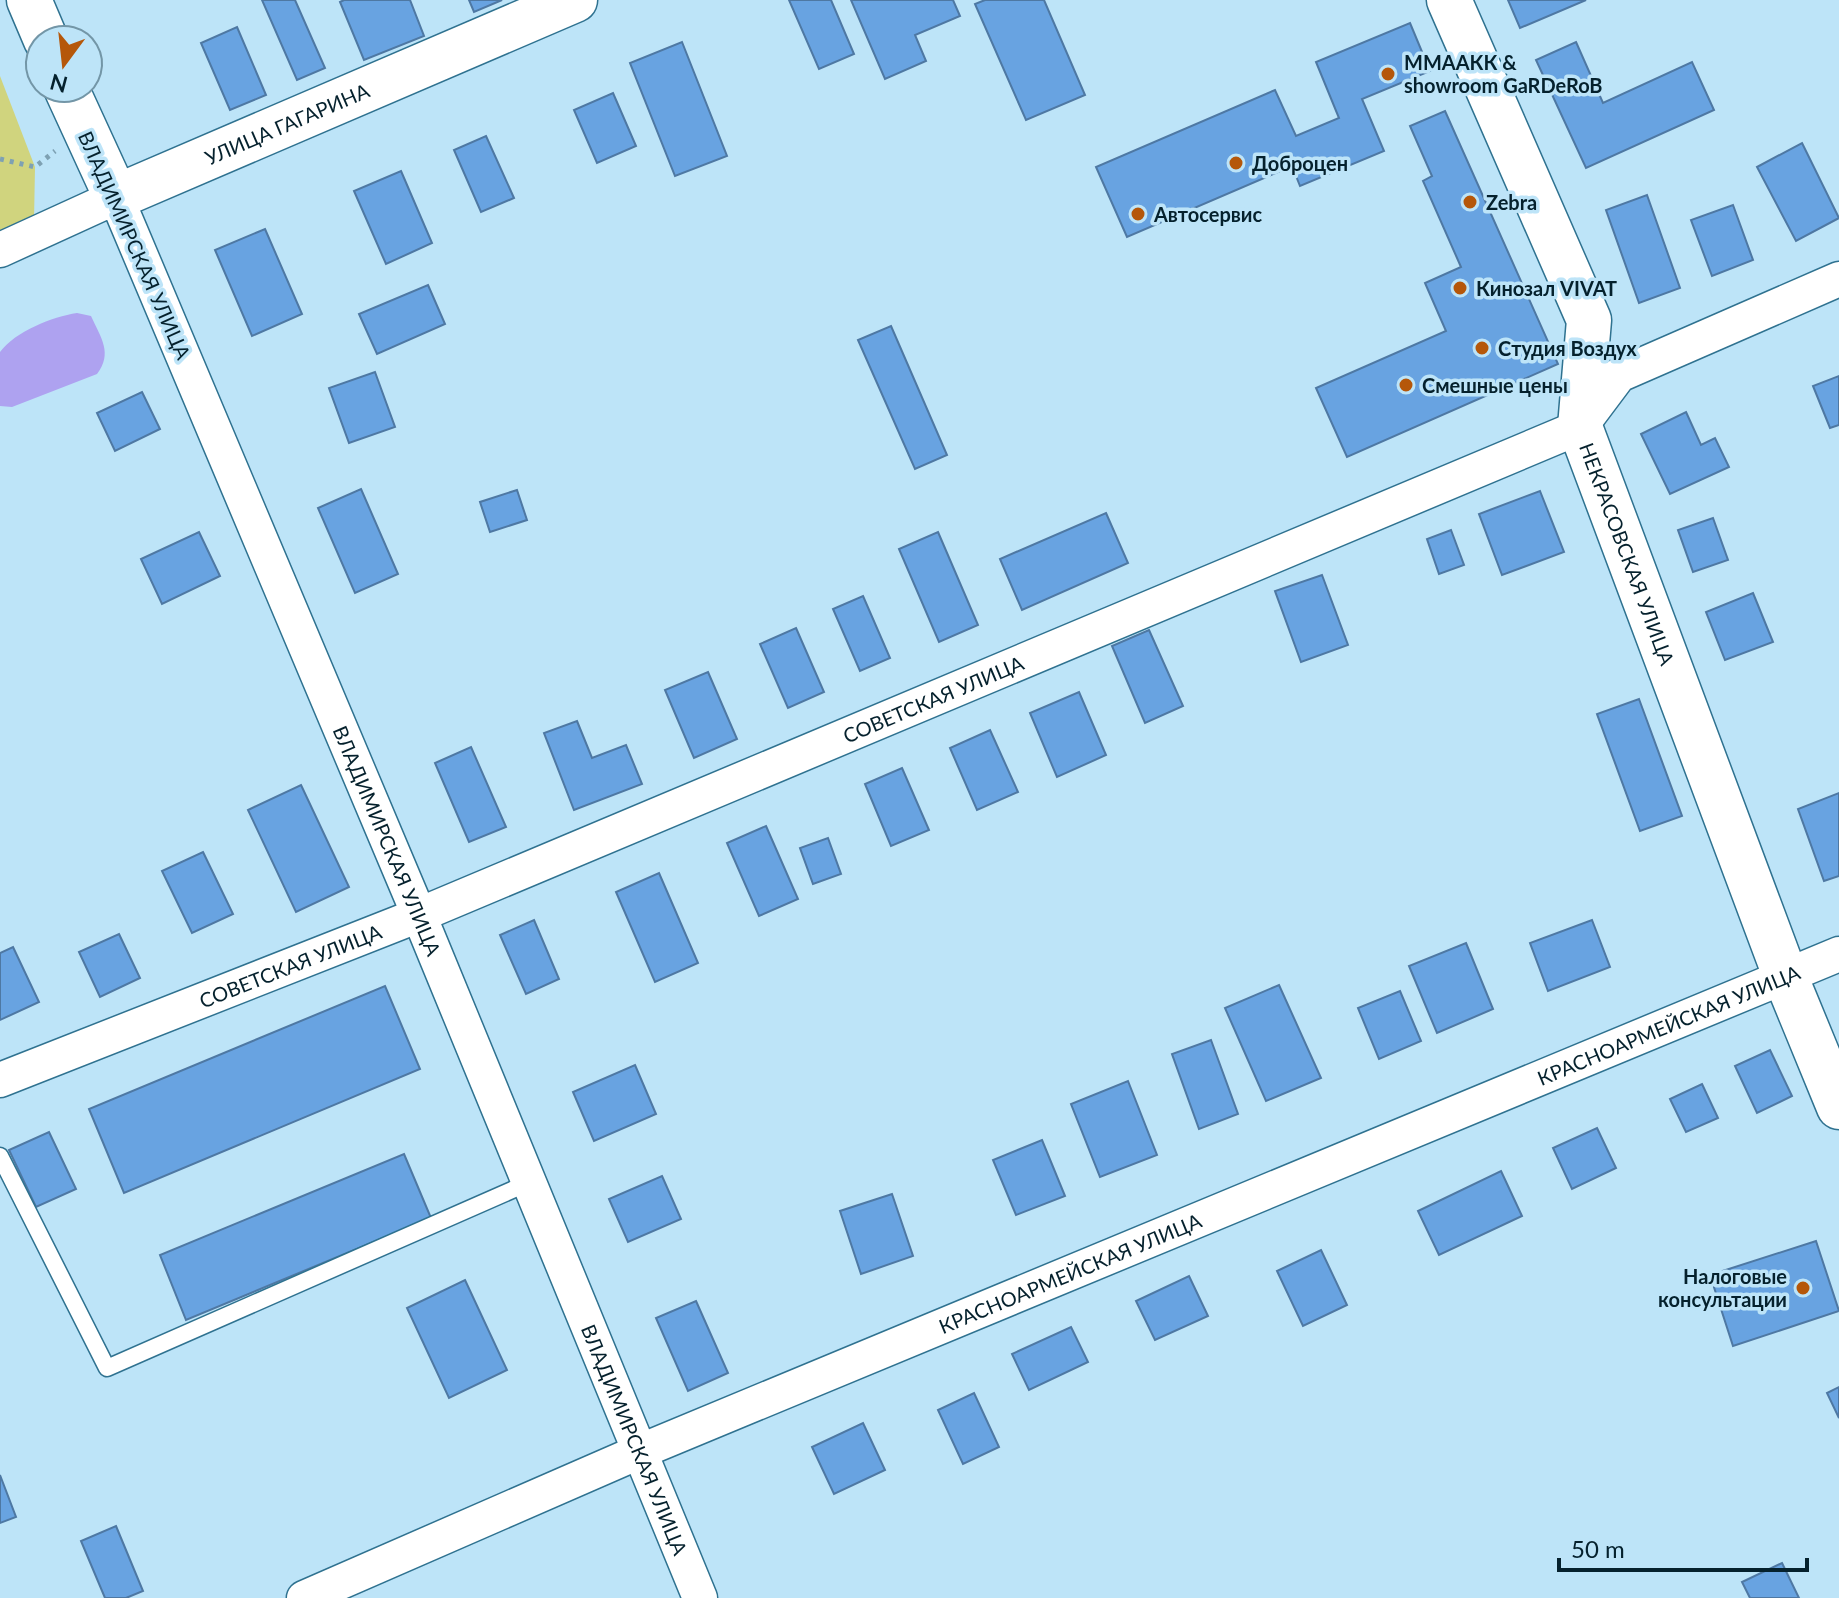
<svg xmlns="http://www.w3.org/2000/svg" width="1839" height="1598" viewBox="0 0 1839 1598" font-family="Lato,sans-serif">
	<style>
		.green { fill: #d0d47e }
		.water { fill: #aea2f0 }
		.building { fill: #68a3e1; stroke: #4e78a3; stroke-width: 2 }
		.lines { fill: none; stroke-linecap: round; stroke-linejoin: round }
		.lane-casing { stroke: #2f7290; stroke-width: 19 }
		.street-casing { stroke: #2f7290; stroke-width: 37 }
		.secondary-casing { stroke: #2f7290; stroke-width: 47 }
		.path { stroke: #7ea1b3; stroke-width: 5; stroke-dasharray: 4 6; stroke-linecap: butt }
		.lane { stroke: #fff; stroke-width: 16 }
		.street { stroke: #fff; stroke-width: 34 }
		.secondary { stroke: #fff; stroke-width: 44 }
		.poi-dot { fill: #b5570a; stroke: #bde4f8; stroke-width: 3 }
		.labels { text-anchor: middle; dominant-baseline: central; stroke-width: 7; stroke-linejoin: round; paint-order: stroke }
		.poi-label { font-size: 20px; font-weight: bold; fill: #05212d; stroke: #bde4f8; text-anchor: start }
		.street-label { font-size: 20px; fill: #05212d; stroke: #bde4f8 }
	</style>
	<rect width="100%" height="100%" fill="#bde4f8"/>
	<path class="green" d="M 0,76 L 35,167 L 34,221 L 0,237 Z"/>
	<path class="water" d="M 77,313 L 91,316 C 101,338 113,353 97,374 L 12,407 L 0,406 L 0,352 C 16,331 52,317 77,313 Z"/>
	<g class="building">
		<path d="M 262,0 L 295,0 L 325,68 L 297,80 Z"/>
		<path d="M 344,0 L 410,0 L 424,36 L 364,60 L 340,2 Z"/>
		<path d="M 469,0 L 502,0 L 474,12 Z"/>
		<path d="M 789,0 L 831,0 L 854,54 L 819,69 Z"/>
		<path d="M 851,0 L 953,0 L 960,16 L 915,35 L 926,61 L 885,79 Z"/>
		<path d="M 985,0 L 1044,0 L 1085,95 L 1026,120 L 975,4 Z"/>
		<path d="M 1508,0 L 1586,0 L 1520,28 Z"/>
		<path d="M 1410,23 L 1430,71 L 1362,99 L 1384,151 L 1300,186 L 1292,166 L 1127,237 L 1096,167 L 1275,90 L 1296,136 L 1339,118 L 1316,62 Z"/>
		<path d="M 237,27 L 266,95 L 230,110 L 201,43 Z"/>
		<path d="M 682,42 L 727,156 L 675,176 L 630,63 Z"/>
		<path d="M 1576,42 L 1603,103 L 1692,62 L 1714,110 L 1586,168 L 1536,60 Z"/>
		<path d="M 613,93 L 636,146 L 597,163 L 574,110 Z"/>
		<path d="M 1445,111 L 1558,364 L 1347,457 L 1316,388 L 1446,331 L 1425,283 L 1461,267 L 1423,181 L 1432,176 L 1410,126 Z"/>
		<path d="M 486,136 L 514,198 L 481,212 L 454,150 Z"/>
		<path d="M 1802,143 L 1839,218 L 1796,241 L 1757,167 Z"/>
		<path d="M 401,171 L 432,243 L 386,264 L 354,191 Z"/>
		<path d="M 1647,195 L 1680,288 L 1639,303 L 1606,210 Z"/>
		<path d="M 1733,205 L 1753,260 L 1712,276 L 1691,220 Z"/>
		<path d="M 265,229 L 302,314 L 252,336 L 215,250 Z"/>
		<path d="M 428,285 L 445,324 L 377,354 L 359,314 Z"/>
		<path d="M 891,326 L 947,455 L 915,469 L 858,340 Z"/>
		<path d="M 375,372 L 395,427 L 349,443 L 329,388 Z"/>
		<path d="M 1839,376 L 1839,425 L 1830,428 L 1813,386 Z"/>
		<path d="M 142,392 L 160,429 L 115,451 L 97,413 Z"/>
		<path d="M 1686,412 L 1701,445 L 1715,438 L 1729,467 L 1670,494 L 1641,434 Z"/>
		<path d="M 361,489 L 398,574 L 355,593 L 318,508 Z"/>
		<path d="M 517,490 L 527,520 L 490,532 L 480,502 Z"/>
		<path d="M 1540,491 L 1564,552 L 1502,575 L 1479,514 Z"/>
		<path d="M 1106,513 L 1128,563 L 1022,610 L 1000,559 Z"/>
		<path d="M 1713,518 L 1728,560 L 1693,572 L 1678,530 Z"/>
		<path d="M 1451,530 L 1464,565 L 1439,574 L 1427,539 Z"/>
		<path d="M 199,532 L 220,576 L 162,604 L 141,559 Z"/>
		<path d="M 938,532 L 978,625 L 939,642 L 899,549 Z"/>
		<path d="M 1322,575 L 1348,645 L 1301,662 L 1275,591 Z"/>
		<path d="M 1753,593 L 1773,642 L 1725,660 L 1706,612 Z"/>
		<path d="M 863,596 L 890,658 L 860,671 L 833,609 Z"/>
		<path d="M 796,628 L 824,692 L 788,708 L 760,644 Z"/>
		<path d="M 1149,630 L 1183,706 L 1145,723 L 1112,646 Z"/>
		<path d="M 708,672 L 737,739 L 694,758 L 665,690 Z"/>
		<path d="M 1079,692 L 1106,755 L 1057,777 L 1030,713 Z"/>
		<path d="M 1639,699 L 1682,816 L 1640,831 L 1597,714 Z"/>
		<path d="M 577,721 L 592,758 L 626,745 L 642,784 L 574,810 L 544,733 Z"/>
		<path d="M 990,730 L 1018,792 L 977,810 L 950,748 Z"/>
		<path d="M 471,747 L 506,827 L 469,842 L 435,763 Z"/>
		<path d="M 902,768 L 929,830 L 891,846 L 865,784 Z"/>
		<path d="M 301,785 L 349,887 L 296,912 L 248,810 Z"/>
		<path d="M 1839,793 L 1839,876 L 1824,881 L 1798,809 Z"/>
		<path d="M 766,826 L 798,899 L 759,916 L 727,843 Z"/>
		<path d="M 828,838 L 841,874 L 813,884 L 800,848 Z"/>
		<path d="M 203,852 L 233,914 L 192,933 L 162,871 Z"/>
		<path d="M 659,873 L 698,963 L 655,982 L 616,892 Z"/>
		<path d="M 534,920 L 559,979 L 526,994 L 500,935 Z"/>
		<path d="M 1592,920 L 1610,967 L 1548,991 L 1530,943 Z"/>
		<path d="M 119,934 L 140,978 L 100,997 L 79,952 Z"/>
		<path d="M 1466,943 L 1493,1009 L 1437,1033 L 1409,966 Z"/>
		<path d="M 13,947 L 39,1002 L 0,1020 L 0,953 Z"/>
		<path d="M 1279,985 L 1321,1078 L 1266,1101 L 1225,1008 Z"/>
		<path d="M 385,986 L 420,1069 L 124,1193 L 89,1109 Z"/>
		<path d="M 1400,991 L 1421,1041 L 1379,1059 L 1358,1008 Z"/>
		<path d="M 1211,1040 L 1238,1114 L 1199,1129 L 1172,1054 Z"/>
		<path d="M 1770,1050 L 1792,1096 L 1757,1113 L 1735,1066 Z"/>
		<path d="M 635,1065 L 656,1114 L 594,1141 L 573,1092 Z"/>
		<path d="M 1128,1081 L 1157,1155 L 1100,1177 L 1071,1104 Z"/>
		<path d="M 1702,1084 L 1718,1118 L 1686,1132 L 1670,1099 Z"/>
		<path d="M 1597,1128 L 1616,1168 L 1572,1189 L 1553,1148 Z"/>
		<path d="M 49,1132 L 76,1189 L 36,1207 L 9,1150 Z"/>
		<path d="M 1042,1140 L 1065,1196 L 1016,1215 L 993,1160 Z"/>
		<path d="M 404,1154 L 431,1218 L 186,1320 L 160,1255 Z"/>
		<path d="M 1501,1171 L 1522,1216 L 1439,1255 L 1418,1211 Z"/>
		<path d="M 662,1176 L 681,1219 L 628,1242 L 609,1199 Z"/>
		<path d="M 892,1194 L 913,1256 L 861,1274 L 840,1211 Z"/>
		<path d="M 1816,1241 L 1839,1311 L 1733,1346 L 1710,1275 Z"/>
		<path d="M 1321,1250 L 1347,1305 L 1303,1326 L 1277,1271 Z"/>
		<path d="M 1189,1276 L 1208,1316 L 1155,1340 L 1136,1301 Z"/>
		<path d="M 465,1280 L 507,1370 L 449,1398 L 407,1308 Z"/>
		<path d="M 696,1301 L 728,1373 L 688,1391 L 656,1318 Z"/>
		<path d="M 1071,1327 L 1088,1362 L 1029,1390 L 1012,1354 Z"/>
		<path d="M 1839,1387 L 1839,1418 L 1827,1393 Z"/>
		<path d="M 974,1393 L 999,1447 L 963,1464 L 938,1410 Z"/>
		<path d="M 863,1423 L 885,1470 L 834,1494 L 812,1447 Z"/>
		<path d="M 0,1475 L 16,1517 L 0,1523 Z"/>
		<path d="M 116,1526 L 143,1591 L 126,1598 L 105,1598 L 81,1541 Z"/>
		<path d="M 1782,1563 L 1799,1598 L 1750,1598 L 1742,1582 Z"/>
	</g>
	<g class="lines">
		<g class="lane-casing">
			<path id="lane" d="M 0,1156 L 107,1368 L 528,1183"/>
		</g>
		<g class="street-casing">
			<g id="street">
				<path id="s1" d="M 0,250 L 116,197 L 419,915 L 700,1598"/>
				<path id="s2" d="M 0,1080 L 419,915 L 1580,427 L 1619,375 L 1839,279"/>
				<path id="s3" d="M 304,1598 L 641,1451 L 1839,954"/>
			</g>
		</g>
		<g class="secondary-casing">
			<g id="secondary">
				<path d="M 29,0 L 46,40"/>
				<path id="s4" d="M 1449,0 L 1589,320 L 1580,427 L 1786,978 L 1839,1107"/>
				<path id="s5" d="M 66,88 L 116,197 L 575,0"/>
			</g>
		</g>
		<path class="path" d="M 0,159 L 35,167 L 55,151"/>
		<use href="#lane" class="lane"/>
		<use href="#street" class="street"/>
		<use href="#secondary" class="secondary"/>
	</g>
	<g class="poi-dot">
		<circle cx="1388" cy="74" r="8"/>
		<circle cx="1236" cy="163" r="8"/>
		<circle cx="1470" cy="202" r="8"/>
		<circle cx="1138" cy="214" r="8"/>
		<circle cx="1460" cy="288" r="8"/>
		<circle cx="1482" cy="348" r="8"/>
		<circle cx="1406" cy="385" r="8"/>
		<circle cx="1803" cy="1288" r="8"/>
	</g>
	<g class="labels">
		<g class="poi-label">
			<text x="1404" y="62">MМААКК &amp;<tspan x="1404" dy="23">showroom GaRDeRoB</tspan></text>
			<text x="1252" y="163">Доброцен</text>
			<text x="1486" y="202">Zebra</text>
			<text x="1154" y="214">Автосервис</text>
			<text x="1476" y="288">Кинозал VIVAT</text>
			<text x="1498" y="348">Cтудия Воздух</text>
			<text x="1422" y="385">Смешные цены</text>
			<text x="1787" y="1276" text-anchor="end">Налоговые<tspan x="1787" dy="23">консультации</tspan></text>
		</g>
		<g class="street-label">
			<text stroke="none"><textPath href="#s5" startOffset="306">УЛИЦА ГАГАРИНА</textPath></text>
			<text transform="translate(135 245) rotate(66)">ВЛАДИМИРСКАЯ УЛИЦА</text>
			<text stroke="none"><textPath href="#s4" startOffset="592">НЕКРАСОВСКАЯ УЛИЦА</textPath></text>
			<text stroke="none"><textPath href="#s2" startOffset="1008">СОВЕТСКАЯ УЛИЦА</textPath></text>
			<text stroke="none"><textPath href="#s1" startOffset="826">ВЛАДИМИРСКАЯ УЛИЦА</textPath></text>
			<text stroke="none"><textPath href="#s2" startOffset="312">СОВЕТСКАЯ УЛИЦА</textPath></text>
			<text stroke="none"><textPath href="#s3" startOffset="1480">КРАСНОАРМЕЙСКАЯ УЛИЦА</textPath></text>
			<text stroke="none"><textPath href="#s3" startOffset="832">КРАСНОАРМЕЙСКАЯ УЛИЦА</textPath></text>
			<text stroke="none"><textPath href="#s1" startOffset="1474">ВЛАДИМИРСКАЯ УЛИЦА</textPath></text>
		</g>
	</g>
	<g transform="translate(64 64) rotate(195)"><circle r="38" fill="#bde4f8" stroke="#7396a7" stroke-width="2"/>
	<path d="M0-6L14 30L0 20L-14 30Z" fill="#b5570a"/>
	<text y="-12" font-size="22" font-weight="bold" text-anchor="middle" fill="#05212d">N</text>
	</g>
	<path d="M1559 1558v12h248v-12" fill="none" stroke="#05212d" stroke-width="4"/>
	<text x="1571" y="1558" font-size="24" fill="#05212d" stroke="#bde4f8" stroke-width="6" paint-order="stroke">50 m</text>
</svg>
